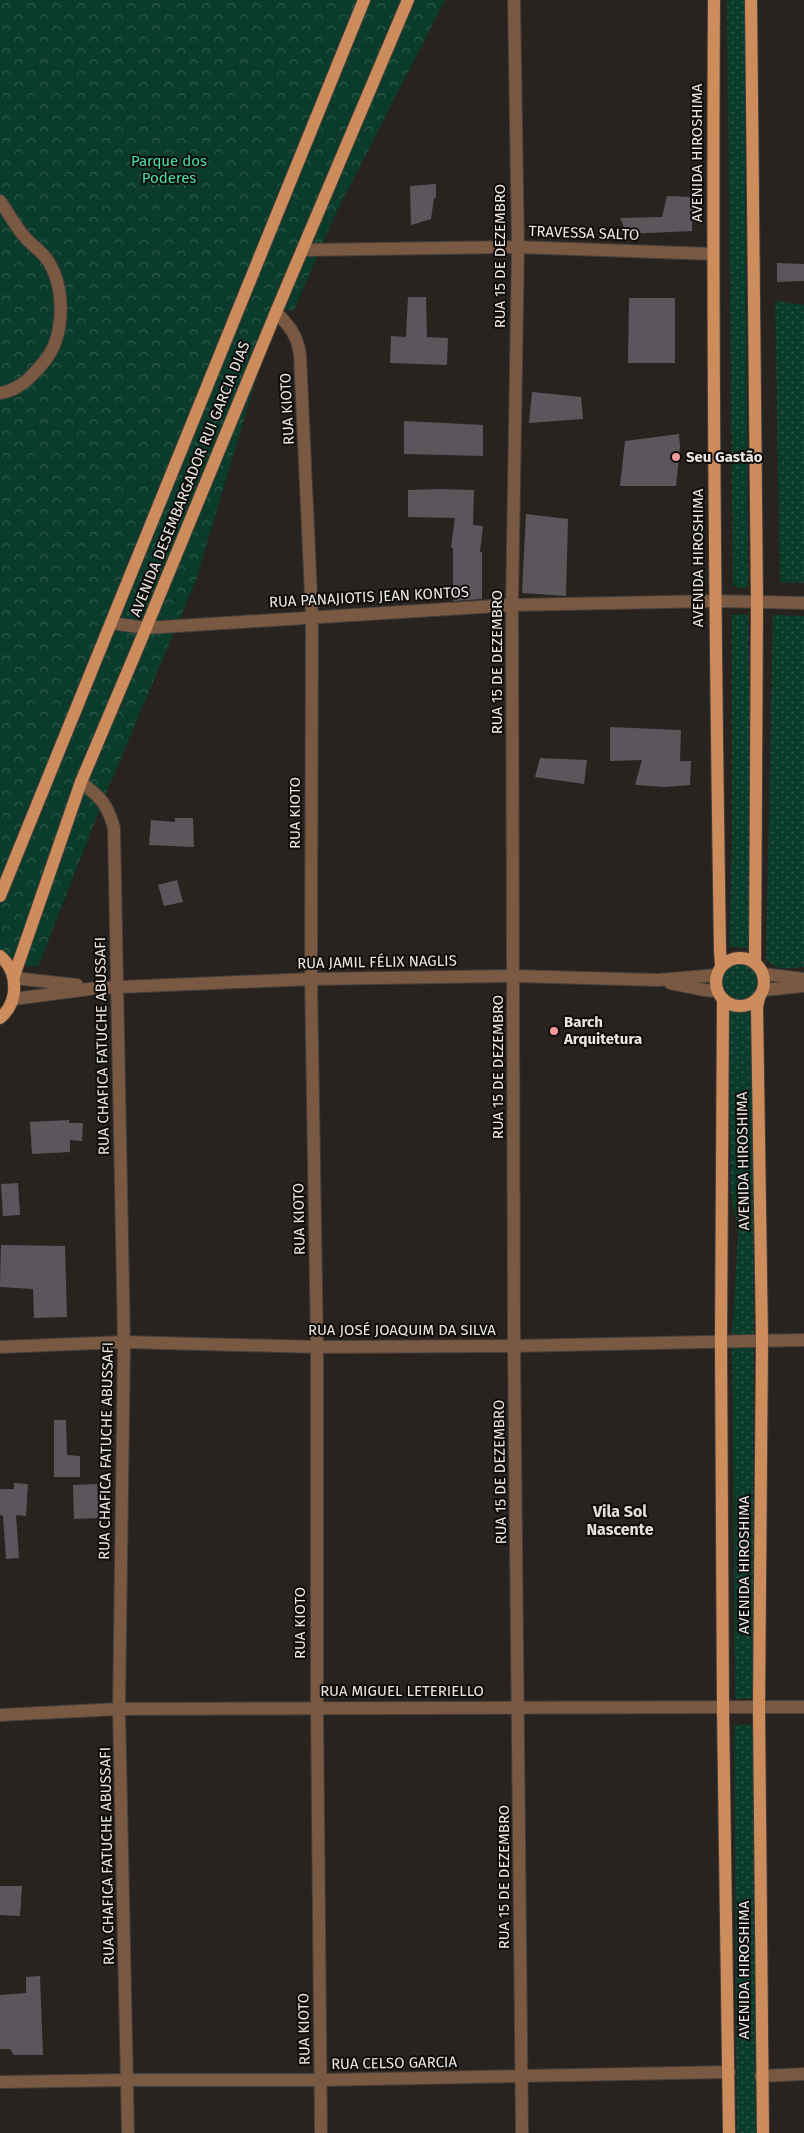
<svg xmlns="http://www.w3.org/2000/svg" width="804" height="2133" viewBox="0 0 804 2133" font-family="'Fira Sans',sans-serif">
	<style>
		.grass { fill: url(#grass-dots) }
		.park { fill: url(#park-crowns) }
		.building { fill: #5b565c }
		.lines { fill: none; stroke-linecap: round; stroke-linejoin: round }
		.minor-casing { stroke: #433e3b; stroke-width: 14 }
		.major-casing { stroke: #433e3b; stroke-width: 14 }
		.minor { stroke: #795942; stroke-width: 12 }
		.major { stroke: #cd8c5c; stroke-width: 12 }
		.poi-dot { fill: #f59b98; stroke: #0f0d0b; stroke-width: 2 }
		.labels { text-anchor: middle; dominant-baseline: central; stroke-width: 4; stroke-linejoin: round; paint-order: stroke }
		.street-label { font-size: 15px; fill: #eae7e4; stroke: #0f0d0b }
		.park-label { font-size: 15px; fill: #48e0a9; stroke: #0f0d0b }
		.poi-label { font-size: 15px; font-weight: bold; fill: #eae7e4; stroke: #0f0d0b; text-anchor: start }
		.neighbourhood-label { font-size: 16px; font-weight: bold; fill: #e5dfd9; stroke: #0f0d0b }
	</style>
	<defs>
		<pattern id="grass-dots" width="8" height="8" patternUnits="userSpaceOnUse" patternTransform="scale(1.25)"><rect width="8" height="8" fill="#0b3c2b"/><path d="M2 2h.1M6 6h.1" fill="none" stroke="#2f584a" stroke-width="1.8" stroke-linecap="round"/></pattern>
		<pattern id="park-crowns" width="20" height="18" patternUnits="userSpaceOnUse" patternTransform="scale(1.25)"><rect width="20" height="18" fill="#0b3c2b"/><path d="M2 6a3 3 0 1 1 6 0M12 15a3 3 0 1 1 6 0" fill="none" stroke="#2f584a"/></pattern>
	</defs>
	<rect width="100%" height="100%" fill="#28231f"/>
	<g class="grass">
		<path d="M 727,0 L 744,0 L 748,586 L 740,589 L 733,585 Z"/>
		<path d="M 775,301 L 804,305 L 804,583 L 780,582 Z"/>
		<path d="M 748,614 L 752,948 L 729,947 L 732,844 L 732,615 Z"/>
		<path d="M 773,615 L 804,616 L 804,967 C 790,968 774,972 766,958 Z"/>
		<circle cx="740" cy="982" r="18"/>
		<path d="M 729,1007 L 754,1007 L 753,1698 L 735,1699 L 732,1338 L 738,1233 L 731,1192 Z"/>
		<path d="M 754,1724 L 759,2133 L 737,2133 L 734,1725 Z"/>
	</g>
	<path class="park" d="M 0,0 L 445,0 L 336,213 L 294,310 L 276,312 L 196,580 L 103,801 L 38,967 L 0,963 Z"/>
	<g class="building">
		<path d="M 436,184 L 436,198 L 434,198 L 431,219 L 411,225 L 410,186 Z"/>
		<path d="M 667,196 L 693,197 L 692,231 L 627,234 L 620,218 L 662,217 Z"/>
		<path d="M 777,263 L 804,264 L 804,281 L 777,282 Z"/>
		<path d="M 408,297 L 426,297 L 427,337 L 448,338 L 447,365 L 390,363 L 391,336 L 406,337 Z"/>
		<path d="M 629,298 L 675,298 L 675,363 L 628,363 Z"/>
		<path d="M 532,392 L 581,397 L 583,419 L 529,423 Z"/>
		<path d="M 404,421 L 483,425 L 483,456 L 404,454 Z"/>
		<path d="M 679,434 L 680,447 L 676,486 L 620,486 L 625,441 Z"/>
		<path d="M 440,489 L 474,490 L 473,525 L 483,526 L 480,552 L 482,552 L 482,599 L 453,601 L 453,548 L 451,547 L 455,518 L 408,517 L 408,490 Z"/>
		<path d="M 526,514 L 568,519 L 566,596 L 522,593 Z"/>
		<path d="M 610,727 L 681,730 L 680,761 L 691,761 L 690,785 L 665,787 L 635,785 L 642,760 L 610,761 Z"/>
		<path d="M 540,758 L 587,760 L 584,784 L 535,777 Z"/>
		<path d="M 175,818 L 193,818 L 194,847 L 149,845 L 151,820 L 175,822 Z"/>
		<path d="M 177,880 L 183,902 L 164,906 L 158,885 Z"/>
		<path d="M 69,1120 L 69,1123 L 83,1123 L 82,1141 L 70,1140 L 70,1152 L 32,1154 L 30,1122 Z"/>
		<path d="M 18,1183 L 20,1215 L 3,1216 L 1,1184 Z"/>
		<path d="M 1,1245 L 65,1246 L 67,1317 L 34,1318 L 33,1289 L 0,1287 Z"/>
		<path d="M 54,1420 L 66,1420 L 67,1455 L 80,1456 L 80,1477 L 54,1477 Z"/>
		<path d="M 14,1483 L 28,1484 L 26,1516 L 16,1515 L 19,1558 L 6,1559 L 3,1516 L 0,1515 L 0,1489 L 14,1489 Z"/>
		<path d="M 97,1484 L 99,1518 L 74,1519 L 73,1485 Z"/>
		<path d="M 0,1886 L 22,1886 L 20,1916 L 0,1915 Z"/>
		<path d="M 40,1976 L 43,2055 L 14,2055 L 10,2049 L 0,2049 L 0,1995 L 26,1993 L 26,1977 Z"/>
	</g>
	<g class="lines">
		<g class="minor-casing">
			<g id="minor">
				<path d="M 514,0 L 518,247 L 512,605 L 514,1346 L 522,2133"/>
				<path d="M 0,201 C 8,212 15,226 24,236 C 30,244 40,250 46,258 C 66,286 66,337 43,363 C 31,377 20,390 0,393"/>
				<path d="M 304,250 L 518,247 L 713,254"/>
				<path d="M 276,312 C 290,327 297,334 300,355 L 312,616 L 311,979 L 317,1347 L 317,1708 L 321,2133"/>
				<path d="M 111,623 L 146,628 L 512,605 L 715,601 L 804,603"/>
				<path d="M 81,782 C 101,798 107,803 114,828 L 124,1342 L 119,1709 L 128,2133"/>
				<path d="M 764,974 L 804,979"/>
				<path d="M 14,978 L 77,985"/>
				<path d="M 670,983 L 704,990 L 717,991"/>
				<path d="M 764,990 L 804,986"/>
				<path d="M 14,999 L 97,988 L 311,979 L 514,976 L 658,980 L 717,975"/>
				<path d="M 0,1347 L 124,1342 L 317,1347 L 514,1346 L 804,1340"/>
				<path d="M 0,1715 L 119,1709 L 804,1707"/>
				<path d="M 761,2076 L 804,2074"/>
				<path d="M 0,2082 L 128,2080 L 321,2080 L 729,2072"/>
			</g>
		</g>
		<g class="major-casing">
			<g id="major">
				<path d="M 714,0 C 712,317 715,633 720,950 L 721,966"/>
				<path d="M 751,0 L 757,602 L 755,962"/>
				<path d="M 0,896 L 364,0"/>
				<path d="M 0,956 C 19,972 19,1002 0,1018"/>
				<circle cx="740" cy="982" r="24"/>
				<path d="M 14,976 L 81,782 L 146,628 L 276,312 L 408,0"/>
				<path d="M 759,998 L 757,1007 L 762,1340 L 759,1708 L 763,2133"/>
				<path d="M 723,1000 L 721,1341 L 723,1708 L 729,2133"/>
			</g>
		</g>
		<use href="#minor" class="minor"/>
		<use href="#major" class="major"/>
	</g>
	<g class="poi-dot">
		<circle cx="676" cy="457" r="5"/>
		<circle cx="554" cy="1031" r="5"/>
	</g>
	<g class="labels">
		<g class="street-label">
			<text transform="translate(697 153) rotate(-90)">AVENIDA HIROSHIMA</text>
			<text transform="translate(584 233) rotate(2)">TRAVESSA SALTO</text>
			<text transform="translate(500 256) rotate(-90)">RUA 15 DE DEZEMBRO</text>
			<text transform="translate(287 409) rotate(-93)">RUA KIOTO</text>
			<text transform="translate(190 479) rotate(-68)">AVENIDA DESEMBARGADOR RUI GARCIA DIAS</text>
			<text transform="translate(698 558) rotate(-90)">AVENIDA HIROSHIMA</text>
			<text transform="translate(369 597) rotate(-3)">RUA PANAJIOTIS JEAN KONTOS</text>
			<text transform="translate(497 662) rotate(-90)">RUA 15 DE DEZEMBRO</text>
			<text transform="translate(295 813) rotate(-90)">RUA KIOTO</text>
			<text transform="translate(377 962) rotate(-1)">RUA JAMIL FÉLIX NAGLIS</text>
			<text transform="translate(102 1046) rotate(-91)">RUA CHAFICA FATUCHE ABUSSAFI</text>
			<text transform="translate(498 1067) rotate(-90)">RUA 15 DE DEZEMBRO</text>
			<text transform="translate(743 1161) rotate(-91)">AVENIDA HIROSHIMA</text>
			<text transform="translate(299 1219) rotate(-91)">RUA KIOTO</text>
			<text x="402" y="1330">RUA JOSÉ JOAQUIM DA SILVA</text>
			<text transform="translate(106 1451) rotate(-89)">RUA CHAFICA FATUCHE ABUSSAFI</text>
			<text transform="translate(500 1472) rotate(-91)">RUA 15 DE DEZEMBRO</text>
			<text transform="translate(744 1565) rotate(-90)">AVENIDA HIROSHIMA</text>
			<text transform="translate(300 1623) rotate(-90)">RUA KIOTO</text>
			<text x="402" y="1691">RUA MIGUEL LETERIELLO</text>
			<text transform="translate(107 1856) rotate(-91)">RUA CHAFICA FATUCHE ABUSSAFI</text>
			<text transform="translate(504 1877) rotate(-90)">RUA 15 DE DEZEMBRO</text>
			<text transform="translate(744 1970) rotate(-90)">AVENIDA HIROSHIMA</text>
			<text transform="translate(304 2029) rotate(-91)">RUA KIOTO</text>
			<text transform="translate(394 2063) rotate(-1)">RUA CELSO GARCIA</text>
		</g>
		<g class="park-label">
			<text x="169" y="161">Parque dos<tspan x="169" dy="17">Poderes</tspan></text>
		</g>
		<g class="poi-label">
			<text x="686" y="457">Seu Gastão</text>
			<text x="564" y="1022">Barch<tspan x="564" dy="17">Arquitetura</tspan></text>
		</g>
		<g class="neighbourhood-label">
			<text x="620" y="1511">Vila Sol<tspan x="620" dy="18">Nascente</tspan></text>
		</g>
	</g>
</svg>
